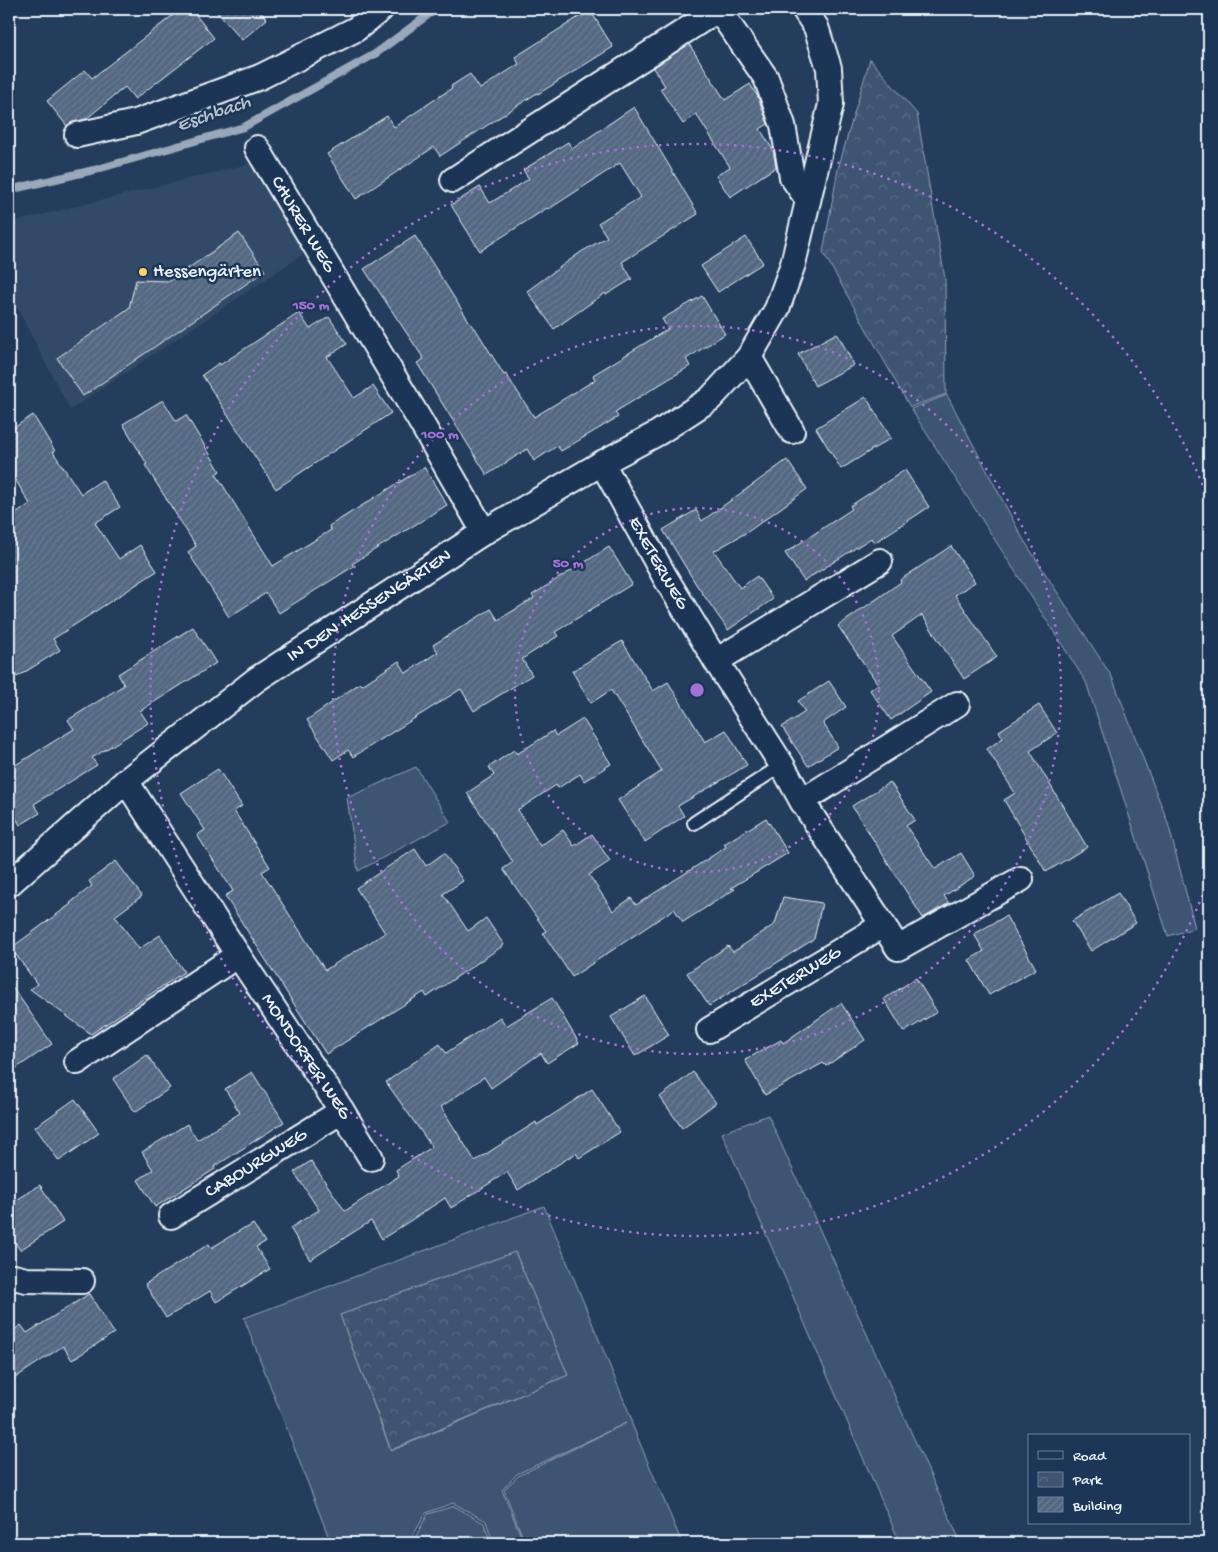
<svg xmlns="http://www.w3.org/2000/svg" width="1218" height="1552" viewBox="0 0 1218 1552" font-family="'Gochi Hand',sans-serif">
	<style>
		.built { fill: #334a68 }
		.grass { fill: #3e5472; stroke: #93a2b5; fill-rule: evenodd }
		.park { fill: url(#park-crowns); stroke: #93a2b5 }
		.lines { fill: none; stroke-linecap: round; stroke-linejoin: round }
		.stream { stroke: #99a8ba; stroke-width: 8 }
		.building { fill: url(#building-hatch); stroke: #e8f1f8 }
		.lane-casing { stroke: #e8f1f8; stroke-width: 16 }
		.street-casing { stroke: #e8f1f8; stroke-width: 28 }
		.lane { stroke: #1d3557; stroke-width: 12 }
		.street { stroke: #1d3557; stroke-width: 24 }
		.ring { fill: none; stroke: #a171d3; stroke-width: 2.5; stroke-dasharray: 2.5 5 }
		.poi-dot { fill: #ffd166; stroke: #1d3557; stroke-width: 2 }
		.labels { text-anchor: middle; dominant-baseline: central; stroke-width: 5; stroke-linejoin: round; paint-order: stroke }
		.street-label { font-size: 19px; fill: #e8f1f8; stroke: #1d3557 }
		.poi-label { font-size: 19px; fill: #e8f1f8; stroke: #1d3557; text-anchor: start }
		.water-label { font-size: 20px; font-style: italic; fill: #b4c1ce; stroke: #1d3557 }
		.centre { fill: #a171d3; stroke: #1d3557; stroke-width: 2.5 }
		.ring-label { font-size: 15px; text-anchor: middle; font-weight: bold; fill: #a171d3; stroke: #1d3557; stroke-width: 5; stroke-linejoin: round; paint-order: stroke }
	</style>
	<defs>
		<pattern id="park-crowns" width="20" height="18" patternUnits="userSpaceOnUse" patternTransform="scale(1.25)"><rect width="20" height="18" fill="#3e5472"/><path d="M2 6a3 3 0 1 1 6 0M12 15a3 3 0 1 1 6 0" fill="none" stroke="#5a6d87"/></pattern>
		<pattern id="building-hatch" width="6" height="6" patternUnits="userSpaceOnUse" patternTransform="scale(1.25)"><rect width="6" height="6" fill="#536782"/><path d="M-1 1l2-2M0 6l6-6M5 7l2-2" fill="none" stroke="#6c7d94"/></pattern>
	</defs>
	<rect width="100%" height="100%" fill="#253d5d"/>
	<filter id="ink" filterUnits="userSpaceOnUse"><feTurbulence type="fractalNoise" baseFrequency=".02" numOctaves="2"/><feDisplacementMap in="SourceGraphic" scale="10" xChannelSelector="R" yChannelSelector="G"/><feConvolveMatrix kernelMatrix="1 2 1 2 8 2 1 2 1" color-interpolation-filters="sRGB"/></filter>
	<g filter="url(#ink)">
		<path class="built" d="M 253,163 L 305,253 L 70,410 L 9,292 L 9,223 Z"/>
		<g class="grass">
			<path d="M 947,395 L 1023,539 L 1112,677 L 1168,823 L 1195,928 L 1168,936 L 1086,682 L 911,409 Z"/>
			<path d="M 416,767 L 450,822 L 358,871 L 347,798 Z"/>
			<path d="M 768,1115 L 961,1543 L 900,1543 L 722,1133 Z"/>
			<path d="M 544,1206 L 632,1420 L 631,1422 L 682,1543 L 525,1543 L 504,1490 L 518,1476 L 626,1423 L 517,1474 L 502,1490 L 524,1543 L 493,1543 L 486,1521 L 453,1503 L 426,1513 L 409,1543 L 331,1543 L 244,1318 ZM 515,1252 L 568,1375 L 391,1451 L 340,1315 Z"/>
			<path d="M 454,1506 L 484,1523 L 491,1543 L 412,1543 L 428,1514 Z"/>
		</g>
		<g class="park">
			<path d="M 870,59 L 917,114 L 945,279 L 946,394 L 910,407 L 823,252 L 838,169 Z"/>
			<path d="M 515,1252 L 568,1375 L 391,1450 L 340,1315 Z"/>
		</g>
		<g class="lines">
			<path class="stream" d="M 9,190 L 94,170 L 244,127 L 375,54 L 436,9"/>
		</g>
		<g class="building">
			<path d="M 181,9 L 191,9 L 214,38 L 135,99 L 125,87 L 86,119 L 74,122 L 67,126 L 47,101 L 85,70 L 92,78 Z"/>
			<path d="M 214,9 L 258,9 L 267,19 L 242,40 Z"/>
			<path d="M 590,10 L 613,47 L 538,94 L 537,93 L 440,156 L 434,147 L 356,199 L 327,154 L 387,116 L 394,127 L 452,88 L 451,86 L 470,74 L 480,89 L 519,64 L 515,57 Z"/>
			<path d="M 689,44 L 725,100 L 750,84 L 758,97 L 768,124 L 760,129 L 773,150 L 776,167 L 730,197 L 716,176 L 730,167 L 696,114 L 683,124 L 660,89 L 665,86 L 653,68 Z"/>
			<path d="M 634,107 L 698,214 L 622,262 L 632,279 L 606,295 L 605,293 L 554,329 L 527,291 L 581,252 L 607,237 L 598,223 L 641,197 L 620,163 L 549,209 L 547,208 L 480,251 L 451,205 L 480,187 L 490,203 L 529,179 L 523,170 L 568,142 L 572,149 Z"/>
			<path d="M 239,233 L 265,271 L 83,396 L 57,358 L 129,308 L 136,280 L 170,281 Z"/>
			<path d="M 415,236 L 474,329 L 475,328 L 504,375 L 506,374 L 534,417 L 595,380 L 593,375 L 668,329 L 662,319 L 702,296 L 725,334 L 686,359 L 690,366 L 615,412 L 618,417 L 561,451 L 557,446 L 534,461 L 527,449 L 487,475 L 417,363 L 424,359 L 364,269 Z"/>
			<path d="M 746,237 L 763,263 L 718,292 L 701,266 Z"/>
			<path d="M 299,313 L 310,329 L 329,317 L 347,344 L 327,357 L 354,398 L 373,386 L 391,413 L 276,489 L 202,375 L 219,363 L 220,365 Z"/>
			<path d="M 837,333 L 854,365 L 815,386 L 798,354 Z"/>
			<path d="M 866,397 L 891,438 L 841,469 L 816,428 Z"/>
			<path d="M 163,400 L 176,421 L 186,415 L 220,471 L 216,474 L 273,566 L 331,530 L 329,526 L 424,467 L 447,505 L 371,552 L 352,564 L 354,566 L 279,613 L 266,593 L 229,617 L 188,552 L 196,546 L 145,465 L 147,464 L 123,424 Z"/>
			<path d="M 33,415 L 55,451 L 53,452 L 81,494 L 102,480 L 120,507 L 95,523 L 119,559 L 140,545 L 157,571 L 53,639 L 60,650 L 17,677 L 9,664 L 9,518 L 30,504 L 9,469 L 9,431 Z"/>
			<path d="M 787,460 L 807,489 L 749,531 L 714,551 L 740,588 L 757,576 L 773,599 L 728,630 L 696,584 L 663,530 L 696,510 L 702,521 Z"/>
			<path d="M 905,470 L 929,507 L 874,543 L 871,538 L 804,581 L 785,553 L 852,509 L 850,506 Z"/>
			<path d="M 951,546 L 975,582 L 955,595 L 997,657 L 964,679 L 922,615 L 892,636 L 931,692 L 891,720 L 870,690 L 878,684 L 838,626 L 901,582 L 900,580 Z"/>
			<path d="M 609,547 L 632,584 L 555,632 L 558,636 L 522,659 L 532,675 L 474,711 L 461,689 L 353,757 L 348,750 L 333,760 L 307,720 L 360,683 L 362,685 L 399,661 L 406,673 L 438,652 L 433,645 L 452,633 L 491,609 L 498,620 L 534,598 L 532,595 Z"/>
			<path d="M 193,627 L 216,663 L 140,711 L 148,723 L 92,758 L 97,765 L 34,804 L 40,813 L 20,825 L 9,805 L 9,769 L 74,729 L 68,720 L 124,685 L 118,674 Z"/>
			<path d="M 622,641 L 653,691 L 668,682 L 705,742 L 726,730 L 747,765 L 678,806 L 684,816 L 645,842 L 618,800 L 662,771 L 611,690 L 591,703 L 572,671 Z"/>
			<path d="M 829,681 L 846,707 L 823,723 L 838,747 L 808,766 L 782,727 L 805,712 L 798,701 Z"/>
			<path d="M 1039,705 L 1057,733 L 1030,751 L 1087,847 L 1046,872 L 1004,800 L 1015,793 L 987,749 L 1003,738 L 999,731 Z"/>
			<path d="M 583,719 L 611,764 L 584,781 L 580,774 L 558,788 L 556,785 L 518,810 L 540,846 L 563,830 L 574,846 L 592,834 L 610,861 L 589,875 L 613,911 L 631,898 L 636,905 L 726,847 L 724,844 L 766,818 L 788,853 L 731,888 L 735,889 L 683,922 L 674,909 L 572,977 L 543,933 L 546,931 L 503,869 L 513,862 L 467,793 L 494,775 L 489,767 L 514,750 L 517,754 L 553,731 L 556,736 Z"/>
			<path d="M 218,769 L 242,806 L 234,811 L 270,867 L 262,872 L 325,970 L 385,933 L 356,888 L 415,849 L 426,866 L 444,853 L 463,881 L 443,894 L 468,931 L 486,918 L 504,945 L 427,997 L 424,992 L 326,1054 L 225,896 L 233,891 L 197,835 L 205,830 L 181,793 Z"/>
			<path d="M 890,782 L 915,820 L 906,826 L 935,869 L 961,853 L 975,876 L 944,896 L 949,903 L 923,918 L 852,806 Z"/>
			<path d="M 116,861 L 142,896 L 115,916 L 139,949 L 160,935 L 184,972 L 91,1034 L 30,989 L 37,984 L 11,948 L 71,904 L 70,903 L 92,886 L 89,881 Z"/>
			<path d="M 1118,893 L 1136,923 L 1091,951 L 1072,921 Z"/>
			<path d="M 783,897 L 822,903 L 814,939 L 709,1006 L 687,973 L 728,946 L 733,952 L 775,924 Z"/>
			<path d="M 1006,916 L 1036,969 L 989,995 L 969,960 L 984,951 L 974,934 Z"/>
			<path d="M 916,978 L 937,1012 L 904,1032 L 884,999 Z"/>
			<path d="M 9,982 L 52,1044 L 9,1073 Z"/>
			<path d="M 645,996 L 669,1035 L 635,1056 L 611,1017 Z"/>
			<path d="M 552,998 L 579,1043 L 547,1063 L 541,1053 L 491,1088 L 484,1077 L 441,1107 L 475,1161 L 536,1122 L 537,1125 L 592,1089 L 620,1132 L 579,1158 L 576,1153 L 518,1190 L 507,1172 L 451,1208 L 445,1198 L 382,1239 L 371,1221 L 310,1260 L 290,1228 L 319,1210 L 294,1172 L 311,1161 L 345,1211 L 399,1176 L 396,1170 L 432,1147 L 386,1082 L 440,1044 L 446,1053 L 500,1017 L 506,1026 Z"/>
			<path d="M 841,1003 L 865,1040 L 826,1066 L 823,1063 L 765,1095 L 745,1060 L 781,1040 L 783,1043 Z"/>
			<path d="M 147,1055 L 170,1088 L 135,1112 L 113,1079 Z"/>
			<path d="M 252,1072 L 284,1122 L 214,1167 L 215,1169 L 155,1207 L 138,1180 L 153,1170 L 142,1152 L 187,1124 L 197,1140 L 240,1113 L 225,1089 Z"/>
			<path d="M 693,1072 L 716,1103 L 682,1128 L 660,1097 Z"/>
			<path d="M 75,1099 L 99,1133 L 59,1161 L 35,1127 Z"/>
			<path d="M 40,1185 L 63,1222 L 20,1250 L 9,1233 L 9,1205 Z"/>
			<path d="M 253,1224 L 265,1242 L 256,1247 L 270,1269 L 216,1302 L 210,1291 L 166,1318 L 145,1284 L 209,1244 L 211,1248 L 244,1228 L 245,1229 Z"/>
			<path d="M 89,1294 L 114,1333 L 72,1360 L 63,1346 L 9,1382 L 9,1334 L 21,1325 L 27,1333 Z"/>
		</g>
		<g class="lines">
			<g class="lane-casing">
				<path id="lane" d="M 694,823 L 782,765"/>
			</g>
			<g class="street-casing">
				<g id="street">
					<path d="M 718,9 L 766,78 L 783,125 L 792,177 L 808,200"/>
					<path d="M 77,135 L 136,122 L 260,77 L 356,29 L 381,9"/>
					<path id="s1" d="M 257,148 L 419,419 L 484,532"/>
					<path d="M 453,180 L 719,9"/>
					<path d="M 749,357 L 792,431"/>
					<path id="s2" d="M 602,463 L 665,577 L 716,661 L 782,765 L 802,801 L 898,948 L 1021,879"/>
					<path d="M 716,661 L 880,561"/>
					<path id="s3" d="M 126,781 L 238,955 L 342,1111 L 371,1158"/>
					<path d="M 802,801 L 957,704"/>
					<path id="s4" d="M 9,884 L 126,781 L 257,679 L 484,532 L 602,463 L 658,433 L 710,399 L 749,357 L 777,309 L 793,264 L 831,104 L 829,68 L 816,27 L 804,9"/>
					<path id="s5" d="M 709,1030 L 883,925"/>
					<path d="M 77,1062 L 238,955"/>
					<path id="s6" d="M 171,1216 L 342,1111"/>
					<path d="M 9,1280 L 14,1277 L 26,1280 L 82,1281"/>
				</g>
			</g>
			<use href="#lane" class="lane"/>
			<use href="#street" class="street"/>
		</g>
	</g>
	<g class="ring">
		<circle cx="697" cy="690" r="182"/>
		<circle cx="697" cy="690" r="364"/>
		<path d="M1208 881A546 546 0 1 1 1208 499"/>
	</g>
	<circle class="poi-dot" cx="143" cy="272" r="5"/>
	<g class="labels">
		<g class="street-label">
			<text stroke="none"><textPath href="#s1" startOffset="89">CHURER WEG</textPath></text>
			<text stroke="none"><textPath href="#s2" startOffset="115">EXETERWEG</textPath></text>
			<text stroke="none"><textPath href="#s4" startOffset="456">IN DEN HESSENGÄRTEN</textPath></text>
			<text stroke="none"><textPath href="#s5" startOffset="101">EXETERWEG</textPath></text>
			<text stroke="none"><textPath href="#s3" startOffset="329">MONDORFER WEG</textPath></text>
			<text stroke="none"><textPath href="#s6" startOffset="100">CABOURGWEG</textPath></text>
		</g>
		<g class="poi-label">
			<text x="153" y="272">Hessengärten</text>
		</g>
		<g class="water-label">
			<text transform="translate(214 115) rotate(-19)">Eschbach</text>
		</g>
	</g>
	<circle cx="697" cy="690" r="8" class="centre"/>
	<g class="ring-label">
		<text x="311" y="309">150 m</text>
		<text x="440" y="438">100 m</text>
		<text x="568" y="567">50 m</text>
	</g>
	<rect width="1218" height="1552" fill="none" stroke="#1d3557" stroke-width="30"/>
	<rect x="15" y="15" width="1188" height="1522" fill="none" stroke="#e8f1f8" stroke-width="2" filter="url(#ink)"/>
	<rect x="1028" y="1434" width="162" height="90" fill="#1d3557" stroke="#6e8097"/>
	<rect x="1038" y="1451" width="25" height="8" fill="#1d3557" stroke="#6e8097"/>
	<text x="1073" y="1460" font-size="15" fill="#e8f1f8">Road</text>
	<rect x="1038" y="1472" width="25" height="15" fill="url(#park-crowns)" stroke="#6e8097"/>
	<text x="1073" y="1484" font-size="15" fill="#e8f1f8">Park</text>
	<rect x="1038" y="1497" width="25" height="15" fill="url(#building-hatch)" stroke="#6e8097"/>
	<text x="1073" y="1510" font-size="15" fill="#e8f1f8">Building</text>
</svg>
